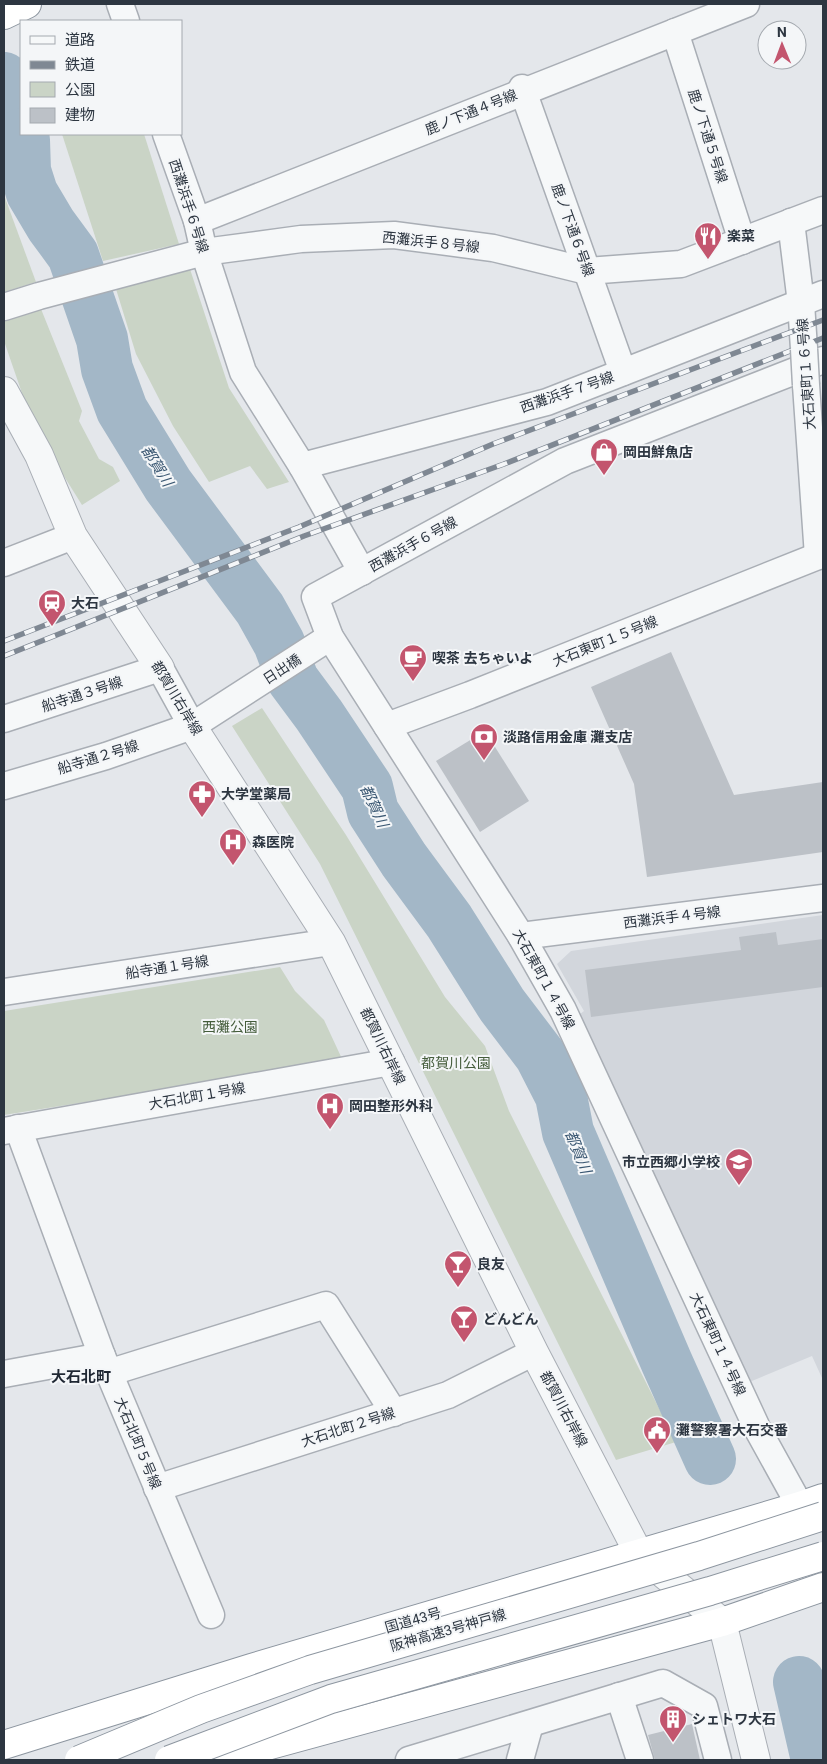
<svg xmlns="http://www.w3.org/2000/svg" width="827" height="1764" viewBox="0 0 827 1764" font-family="Roboto,'Noto Sans JP',sans-serif">
	<style>
		.built { fill: #d2d6dc }
		.green { fill: #cad4c6 }
		.lines { fill: none; stroke-linecap: round; stroke-linejoin: round }
		.river { stroke: #a3b7c7; stroke-width: 52 }
		.building { fill: #bcc1c7 }
		.minor-casing { stroke: #a9aeb5; stroke-width: 29 }
		.tertiary-casing { stroke: #a9aeb5; stroke-width: 30 }
		.trunk-casing { stroke: #8d96a0; stroke-width: 30 }
		.minor { stroke: #f6f8f9; stroke-width: 26 }
		.tertiary { stroke: #f6f8f9; stroke-width: 28 }
		.trunk { stroke: #fff; stroke-width: 28 }
		.rail-casing { stroke: #7f8893; stroke-width: 5.5 }
		.rail { stroke: #f4f6f8; stroke-width: 4; stroke-dasharray: 11; stroke-linecap: butt }
		.minor-bridge-casing { stroke: #a9aeb5; stroke-width: 29; stroke-linecap: butt }
		.motorway-bridge-casing { stroke: #8d96a0; stroke-width: 30; stroke-linecap: butt }
		.minor-bridge { stroke: #f6f8f9; stroke-width: 26 }
		.motorway-bridge { stroke: #fff; stroke-width: 28 }
		.labels { text-anchor: middle; dominant-baseline: central; stroke-width: 4; stroke-linejoin: round; paint-order: stroke }
		.street-label { font-size: 14px; fill: #2d3641; stroke: #f4f6f8 }
		.poi-label { font-size: 14px; font-weight: bold; fill: #2d3641; stroke: #f4f6f8; text-anchor: start }
		.park-label { font-size: 14px; fill: #445c3b; stroke: #f4f6f8 }
		.water-label { font-size: 15px; font-style: italic; fill: #3a5772; stroke: #f4f6f8 }
		.neighbourhood-label { font-size: 15px; font-weight: bold; fill: #1f2733; stroke: #f4f6f8 }
	</style>
	<rect width="100%" height="100%" fill="#e4e7eb"/>
	<path class="built" d="M 823,915 L 823,1378 L 822,1378 L 812,1356 L 747,1383 L 576,1017 L 584,1011 L 557,964 L 571,951 Z"/>
	<g class="green">
		<path d="M 62,134 L 144,134 L 179,244 L 103,261 Z"/>
		<path d="M 4,195 L 36,282 L 4,292 Z"/>
		<path d="M 189,266 L 229,388 L 289,482 L 267,489 L 250,466 L 209,482 L 173,426 L 136,354 L 116,289 Z"/>
		<path d="M 39,304 L 82,411 L 79,421 L 99,459 L 113,467 L 120,481 L 82,505 L 62,473 L 23,396 L 4,341 L 4,318 Z"/>
		<path d="M 262,708 L 346,835 L 445,997 L 485,1046 L 509,1111 L 676,1442 L 616,1460 L 320,864 L 232,726 Z"/>
		<path d="M 280,967 L 295,991 L 324,1020 L 343,1061 L 4,1115 L 4,1011 Z"/>
	</g>
	<g class="lines">
		<g class="river">
			<path d="M 4,78 L 21,132"/>
			<path d="M 22,134 L 24,140 L 25,171 L 32,193 L 51,225 L 73,255 L 102,339 L 107,369 L 122,410 L 168,485 L 260,609 L 279,643 L 293,680 L 319,715 L 367,787 L 373,812 L 404,860 L 449,921 L 502,1005 L 540,1055 L 561,1096 L 568,1132 L 667,1363 L 710,1459"/>
			<path d="M 799,1682 L 817,1760"/>
		</g>
	</g>
	<g class="building">
		<path d="M 671,652 L 734,795 L 823,782 L 823,852 L 647,877 L 634,784 L 591,687 Z"/>
		<path d="M 485,731 L 529,801 L 480,832 L 436,761 Z"/>
		<path d="M 776,932 L 778,945 L 823,939 L 823,987 L 591,1017 L 585,970 L 741,950 L 739,937 Z"/>
		<path d="M 692,1724 L 700,1760 L 655,1760 L 648,1735 Z"/>
	</g>
	<g class="lines">
		<g class="minor-casing">
			<g id="minor">
				<path d="M 120,4 L 126,21"/>
				<path d="M 675,32 L 742,241"/>
				<path d="M 522,88 L 623,372"/>
				<path d="M 166,134 L 197,221 L 204,252 L 243,372 L 302,466 L 362,572"/>
				<path d="M 197,221 L 746,4"/>
				<path d="M 791,222 L 801,303 L 804,349"/>
				<path d="M 4,307 L 39,296 L 204,252 L 301,239 L 394,235 L 493,248 L 587,271 L 681,264 L 823,210"/>
				<path d="M 806,385 L 818,556"/>
				<path d="M 302,466 L 547,402 L 823,294"/>
				<path d="M 4,563 L 73,536"/>
				<path d="M 4,719 L 160,668 L 192,726"/>
				<path d="M 387,726 L 470,695 L 823,554"/>
				<path d="M 4,786 L 106,756 L 192,726 L 330,637"/>
				<path d="M 521,936 L 823,898"/>
				<path d="M 4,992 L 331,942"/>
				<path d="M 18,1128 L 102,1356 L 211,1615"/>
				<path d="M 4,1131 L 391,1062"/>
				<path d="M 108,1373 L 326,1305 L 394,1413"/>
				<path d="M 4,1374 L 102,1356"/>
				<path d="M 157,1488 L 448,1395 L 534,1352"/>
				<path d="M 800,1506 L 758,1430 L 563,1010 L 521,936 L 330,637 L 315,597 L 565,461 L 823,360"/>
				<path d="M 619,1696 L 640,1760"/>
				<path d="M 409,1760 L 663,1683 L 704,1706 L 718,1760"/>
				<path d="M 520,1760 L 530,1724"/>
			</g>
		</g>
		<g class="tertiary-casing">
			<g id="tertiary">
				<path d="M 4,391 L 39,455 L 73,536 L 160,668"/>
				<path d="M 192,726 L 331,942 L 534,1352 L 639,1554 L 722,1622 L 756,1760"/>
			</g>
		</g>
		<g class="trunk-casing">
			<g id="trunk">
				<path d="M 4,15 L 27,4"/>
				<path d="M 4,1745 L 251,1668 L 800,1506 L 823,1498"/>
				<path d="M 215,1760 L 722,1622 L 823,1587"/>
			</g>
		</g>
		<use href="#minor" class="minor"/>
		<use href="#tertiary" class="tertiary"/>
		<use href="#trunk" class="trunk"/>
		<g class="rail-casing">
			<g id="rail">
				<path d="M 4,641 L 299,527 L 493,444 L 823,320"/>
				<path d="M 4,656 L 304,536 L 504,464 L 823,338"/>
			</g>
		</g>
		<use href="#rail" class="rail"/>
		<g class="minor-bridge-casing">
			<path id="minor-bridge" d="M 804,349 L 806,385"/>
		</g>
		<g class="motorway-bridge-casing">
			<g id="motorway-bridge">
				<path d="M 79,1760 L 201,1709 L 310,1670 L 699,1556 L 823,1516"/>
				<path d="M 169,1760 L 331,1699 L 710,1591 L 823,1556"/>
			</g>
		</g>
		<use href="#minor-bridge" class="minor-bridge"/>
		<use href="#motorway-bridge" class="motorway-bridge"/>
	</g>
	<defs>
		<g id="restaurant-pin" transform="scale(1.4375)"><path d="M0 17L-7.5 6A9.5 9.5 0 1 1 7.5 6Z" fill="#c3556e" stroke="#f4f6f8"/><path d="M-5-6h1v4h1v-4h1v4h1v-4h1v5L-1.5 .5V6h-2V.5L-5-1ZM5-6V6H3V1.5H1.5Q1.5-4 5-6Z" fill="#fff"/></g>
		<g id="shop-pin" transform="scale(1.4375)"><path d="M0 17L-7.5 6A9.5 9.5 0 1 1 7.5 6Z" fill="#c3556e" stroke="#f4f6f8"/><path d="M-5-2.5h2.3a2.7 3.5 0 0 1 5.4 0H5L5.5 6h-11ZM-1.5-2.5h3a1.5 2.3 0 0 0-3 0Z" fill="#fff"/></g>
		<g id="station-pin" transform="scale(1.4375)"><path d="M0 17L-7.5 6A9.5 9.5 0 1 1 7.5 6Z" fill="#c3556e" stroke="#f4f6f8"/><path d="M-3-6H3Q5-6 5-4V2Q5 4 3 4L4.5 6H3L1.5 4h-3L-3 6H-4.5L-3 4Q-5 4-5 2V-4Q-5-6-3-6ZM-3.5-4v3h7v-3ZM-3.5 1v1.5H-2V1ZM2 1v1.5H3.5V1Z" fill="#fff"/></g>
		<g id="cafe-pin" transform="scale(1.4375)"><path d="M0 17L-7.5 6A9.5 9.5 0 1 1 7.5 6Z" fill="#c3556e" stroke="#f4f6f8"/><path d="M-5.5-4.5H6V0H3Q3 3.5 0 3.5H-2.5Q-5.5 3.5-5.5 0ZM3-3.2v2h1.7v-2ZM-6 4.5H4V6H-6Z" fill="#fff"/></g>
		<g id="bank-pin" transform="scale(1.4375)"><path d="M0 17L-7.5 6A9.5 9.5 0 1 1 7.5 6Z" fill="#c3556e" stroke="#f4f6f8"/><path d="M-6-4H6V4H-6ZM0-2.3a2.3 2.3 0 1 0 0 4.6a2.3 2.3 0 1 0 0-4.6Z" fill="#fff"/></g>
		<g id="pharmacy-pin" transform="scale(1.4375)"><path d="M0 17L-7.5 6A9.5 9.5 0 1 1 7.5 6Z" fill="#c3556e" stroke="#f4f6f8"/><path d="M-2-6h4v4h4v4h-4v4h-4v-4h-4v-4h4Z" fill="#fff"/></g>
		<g id="hospital-pin" transform="scale(1.4375)"><path d="M0 17L-7.5 6A9.5 9.5 0 1 1 7.5 6Z" fill="#c3556e" stroke="#f4f6f8"/><path d="M-5-5h3v3.5h4V-5h3V5h-3V1.5h-4V5h-3Z" fill="#fff"/></g>
		<g id="school-pin" transform="scale(1.4375)"><path d="M0 17L-7.5 6A9.5 9.5 0 1 1 7.5 6Z" fill="#c3556e" stroke="#f4f6f8"/><path d="M0-5L7-2L0 1L-7-2ZM-4 1L0 2.5L4 1V4Q0 6-4 4Z" fill="#fff"/></g>
		<g id="bar-pin" transform="scale(1.4375)"><path d="M0 17L-7.5 6A9.5 9.5 0 1 1 7.5 6Z" fill="#c3556e" stroke="#f4f6f8"/><path d="M-6-5H6L.8 .8V4.5H3.5V6h-7V4.5H-.8V.8Z" fill="#fff"/></g>
		<g id="civic-pin" transform="scale(1.4375)"><path d="M0 17L-7.5 6A9.5 9.5 0 1 1 7.5 6Z" fill="#c3556e" stroke="#f4f6f8"/><path d="M-.6-6.5H3V-4.5H.6V-3L4-1V1h2V6H-6V1h2V-1L-.6-3ZM-1.2 2.5V6h2.4V2.5Z" fill="#fff"/></g>
		<g id="building-pin" transform="scale(1.4375)"><path d="M0 17L-7.5 6A9.5 9.5 0 1 1 7.5 6Z" fill="#c3556e" stroke="#f4f6f8"/><path d="M-4-6H4V6H1V3H-1V6H-4ZM-2.5-4.3h1.7v1.8h-1.7ZM.8-4.3h1.7v1.8H.8ZM-2.5-1h1.7V.8h-1.7ZM.8-1h1.7V.8H.8Z" fill="#fff"/></g>
	</defs>
	<g fill-rule="evenodd">
		<use href="#restaurant-pin" x="708" y="236"/>
		<use href="#shop-pin" x="604" y="452"/>
		<use href="#station-pin" x="52" y="603"/>
		<use href="#cafe-pin" x="413" y="658"/>
		<use href="#bank-pin" x="484" y="737"/>
		<use href="#pharmacy-pin" x="202" y="794"/>
		<use href="#hospital-pin" x="233" y="842"/>
		<use href="#hospital-pin" x="330" y="1106"/>
		<use href="#school-pin" x="739" y="1162"/>
		<use href="#bar-pin" x="458" y="1264"/>
		<use href="#bar-pin" x="464" y="1319"/>
		<use href="#civic-pin" x="657" y="1430"/>
		<use href="#building-pin" x="673" y="1719"/>
	</g>
	<g class="labels">
		<g class="street-label">
			<text transform="translate(471 112) rotate(-22)">鹿ノ下通４号線</text>
			<text transform="translate(708 136) rotate(72)">鹿ノ下通５号線</text>
			<text transform="translate(189 206) rotate(72)">西灘浜手６号線</text>
			<text transform="translate(573 230) rotate(70)">鹿ノ下通６号線</text>
			<text transform="translate(431 242) rotate(6)">西灘浜手８号線</text>
			<text transform="translate(806 374) rotate(-94)">大石東町１６号線</text>
			<text transform="translate(567 392) rotate(-19)">西灘浜手７号線</text>
			<text transform="translate(413 544) rotate(-29)">西灘浜手６号線</text>
			<text transform="translate(605 641) rotate(-22)">大石東町１５号線</text>
			<text transform="translate(282 669) rotate(-33)">日出橋</text>
			<text transform="translate(82 694) rotate(-18)">船寺通３号線</text>
			<text transform="translate(177 698) rotate(59)">都賀川右岸線</text>
			<text transform="translate(98 757) rotate(-17)">船寺通２号線</text>
			<text transform="translate(672 917) rotate(-7)">西灘浜手４号線</text>
			<text transform="translate(167 967) rotate(-9)">船寺通１号線</text>
			<text transform="translate(544 979) rotate(61)">大石東町１４号線</text>
			<text transform="translate(383 1046) rotate(64)">都賀川右岸線</text>
			<text transform="translate(197 1096) rotate(-10)">大石北町１号線</text>
			<text transform="translate(718 1344) rotate(65)">大石東町１４号線</text>
			<text transform="translate(564 1409) rotate(62)">都賀川右岸線</text>
			<text transform="translate(348 1427) rotate(-18)">大石北町２号線</text>
			<text transform="translate(138 1443) rotate(67)">大石北町５号線</text>
			<text transform="translate(413 1620) rotate(-16)">国道43号</text>
			<text transform="translate(448 1630) rotate(-16)">阪神高速3号神戸線</text>
		</g>
		<g class="poi-label">
			<text x="727" y="236">楽菜</text>
			<text x="623" y="452">岡田鮮魚店</text>
			<text x="71" y="603">大石</text>
			<text x="432" y="658">喫茶 去ちゃいよ</text>
			<text x="503" y="737">淡路信用金庫 灘支店</text>
			<text x="221" y="794">大学堂薬局</text>
			<text x="252" y="842">森医院</text>
			<text x="349" y="1106">岡田整形外科</text>
			<text x="720" y="1162" text-anchor="end">市立西郷小学校</text>
			<text x="477" y="1264">良友</text>
			<text x="483" y="1319">どんどん</text>
			<text x="676" y="1430">灘警察署大石交番</text>
			<text x="692" y="1719">シェトワ大石</text>
		</g>
		<g class="park-label">
			<text x="230" y="1027">西灘公園</text>
			<text x="456" y="1063">都賀川公園</text>
		</g>
		<g class="water-label">
			<text transform="translate(157 466) rotate(58)">都賀川</text>
			<text transform="translate(374 806) rotate(65)">都賀川</text>
			<text transform="translate(578 1152) rotate(68)">都賀川</text>
		</g>
		<g class="neighbourhood-label">
			<text x="81" y="1377">大石北町</text>
		</g>
	</g>
	<rect width="827" height="1764" fill="none" stroke="#2d3641" stroke-width="10"/>
	<rect x="20" y="20" width="162" height="115" fill="#f4f6f8" stroke="#a4a9af"/>
	<rect x="30" y="36" width="25" height="8" fill="#f6f8f9" stroke="#a4a9af"/>
	<text x="65" y="45" font-size="15" fill="#2d3641">道路</text>
	<rect x="30" y="61" width="25" height="8" fill="#7f8893" stroke="#a4a9af"/>
	<text x="65" y="70" font-size="15" fill="#2d3641">鉄道</text>
	<rect x="30" y="82" width="25" height="15" fill="#cad4c6" stroke="#a4a9af"/>
	<text x="65" y="95" font-size="15" fill="#2d3641">公園</text>
	<rect x="30" y="108" width="25" height="15" fill="#bcc1c7" stroke="#a4a9af"/>
	<text x="65" y="120" font-size="15" fill="#2d3641">建物</text>
	<g transform="translate(782 45) rotate(359)"><circle r="24" fill="#f4f6f8" stroke="#a4a9af"/>
	<path d="M0-4L9 19L0 12L-9 19Z" fill="#c3556e"/>
	<text y="-8" font-size="14" font-weight="bold" text-anchor="middle" fill="#2d3641">N</text>
	</g>
</svg>
